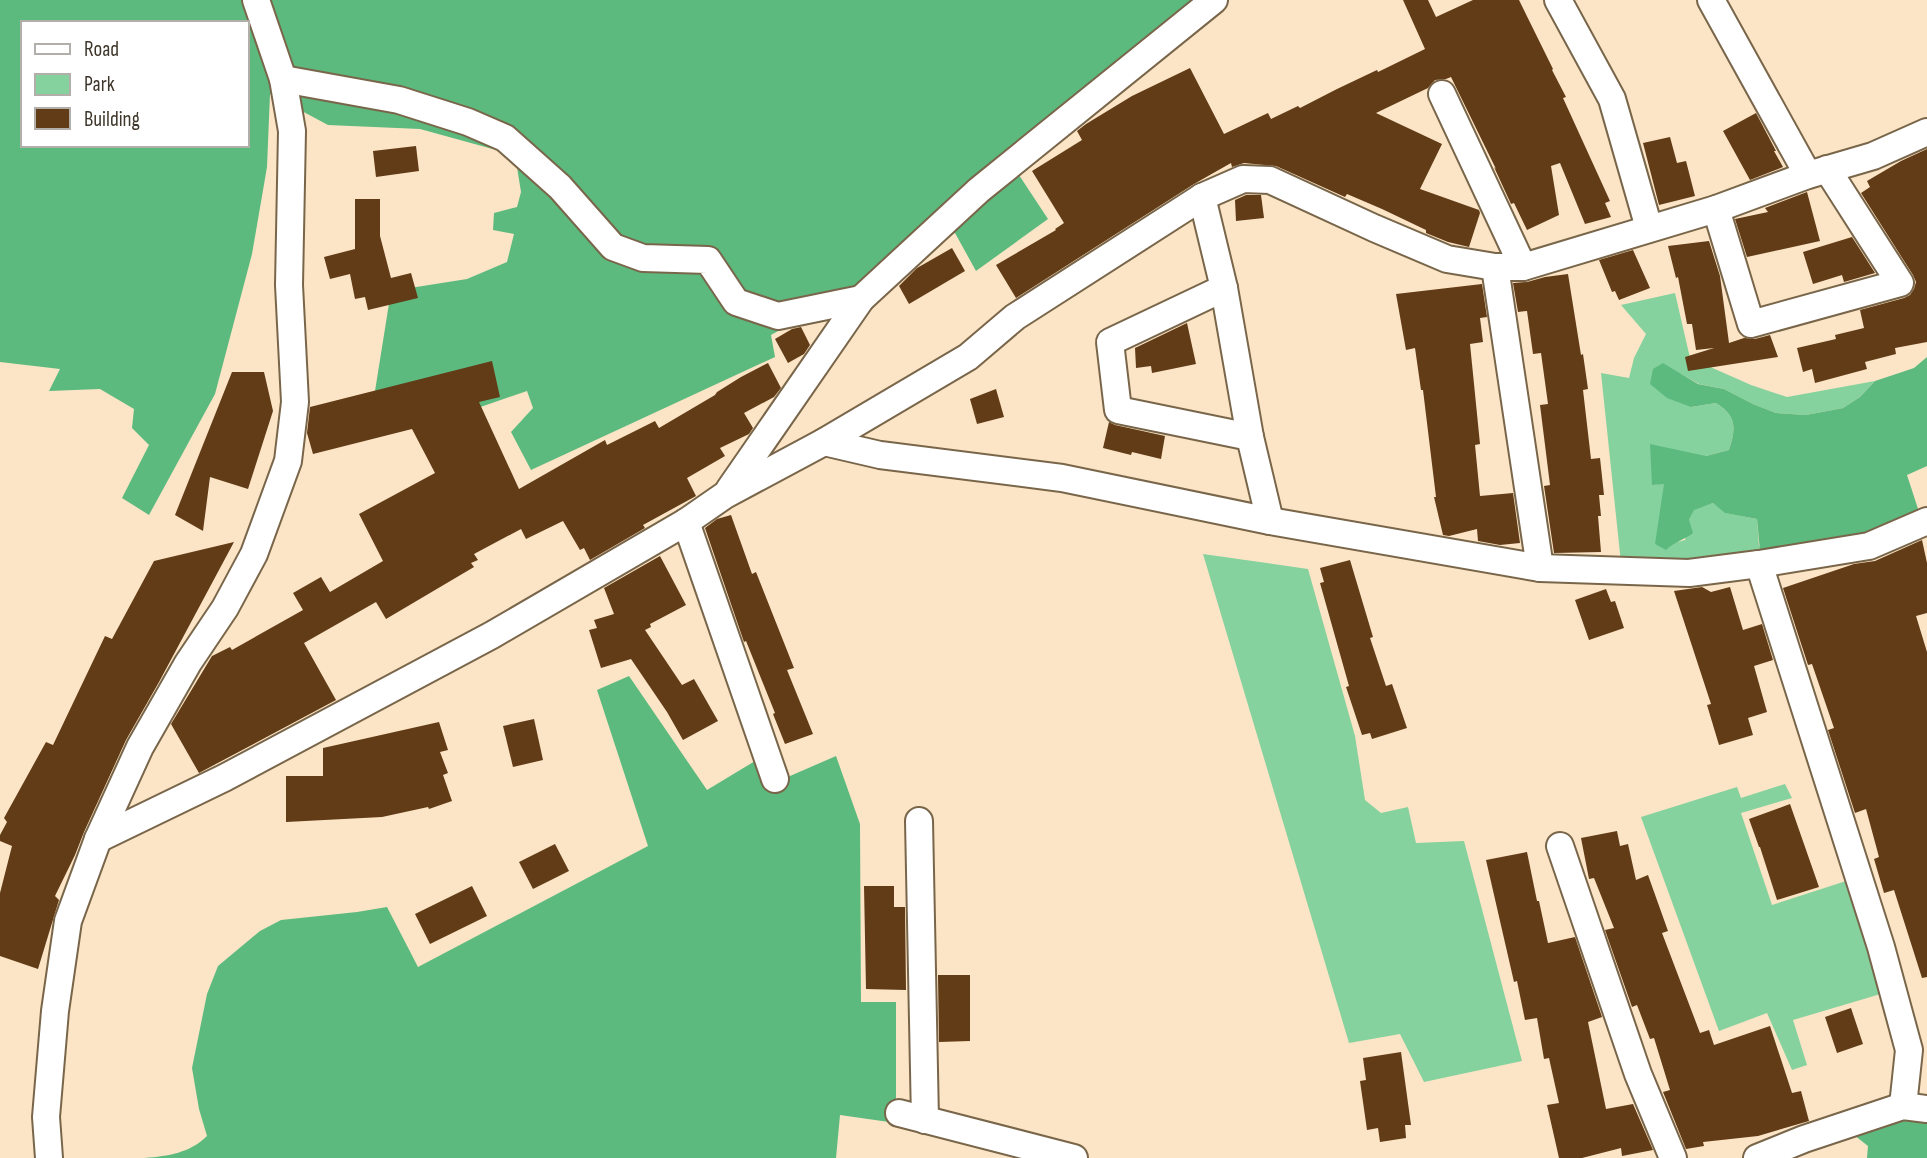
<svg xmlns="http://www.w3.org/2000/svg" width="1927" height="1158" viewBox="0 0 1927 1158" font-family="'Sofia Sans Condensed',sans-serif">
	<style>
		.green { fill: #85d29e }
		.forest { fill: #5dba7f; fill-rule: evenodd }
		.building { fill: #623b17 }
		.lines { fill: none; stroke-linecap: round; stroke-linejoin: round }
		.minor-casing { stroke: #79664a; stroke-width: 30 }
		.minor { stroke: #fff; stroke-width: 26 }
	</style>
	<rect width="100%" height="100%" fill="#fbe5c6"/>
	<g class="green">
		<path d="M 1675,293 L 1690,358 L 1751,385 L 1787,397 L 1875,381 L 1860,397 L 1843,408 L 1806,415 L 1776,413 L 1753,404 L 1724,389 L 1699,384 L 1663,364 L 1691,407 L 1716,403 C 1737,416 1736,428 1729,450 L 1706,456 L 1653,485 L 1664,483 L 1674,543 L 1685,540 L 1689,520 L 1694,509 L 1713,503 L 1726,513 L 1757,519 L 1759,546 L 1773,556 L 1621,563 L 1601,373 L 1629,378 L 1634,358 L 1646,334 L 1621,305 Z"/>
		<path d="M 1203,554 L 1308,569 L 1355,736 L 1365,800 L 1381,813 L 1408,807 L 1416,843 L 1464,841 L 1522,1061 L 1424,1082 L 1400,1034 L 1349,1043 Z"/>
		<path d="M 1785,784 L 1792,798 L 1741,813 L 1772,905 L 1846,881 L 1884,993 L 1793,1020 L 1807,1065 L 1792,1070 L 1767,1013 L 1719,1031 L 1641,817 L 1737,787 L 1741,798 Z"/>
	</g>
	<g class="forest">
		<path d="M 0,0 L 1204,0 L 1015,169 L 1048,219 L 976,271 L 955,233 L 771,335 L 775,357 L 531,470 L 511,432 L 533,408 L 527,391 L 469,411 L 375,391 L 391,291 L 467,279 L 507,262 L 514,234 L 493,230 L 494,213 L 517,207 L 521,192 L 515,155 L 420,129 L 328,125 L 270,94 L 267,167 L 252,254 L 215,394 L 149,515 L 122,498 L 149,445 L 132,428 L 134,409 L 100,389 L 49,391 L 60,369 L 0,362 ZM 23,23 L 247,23 L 247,145 L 23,145 Z"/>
		<path d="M 1927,357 L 1927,466 L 1907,475 L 1920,515 L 1866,539 L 1760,551 L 1757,519 L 1725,513 L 1713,503 L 1694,510 L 1689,520 L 1693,533 C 1684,540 1674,542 1666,550 L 1655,544 L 1664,484 L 1652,485 L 1650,444 L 1706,456 L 1729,450 C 1736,428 1737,416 1716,403 L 1691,407 L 1667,398 L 1650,384 L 1653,369 L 1663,363 L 1698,384 L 1724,389 L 1753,404 L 1776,413 L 1806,415 L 1843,408 L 1860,397 L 1875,381 L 1914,368 Z"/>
		<path d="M 629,676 L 707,790 L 755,761 L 767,786 L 836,756 L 860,824 L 861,1002 L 896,1002 L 896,1123 L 840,1115 L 836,1158 L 145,1158 C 168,1156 190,1153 207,1136 L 199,1109 L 192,1068 L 207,994 L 218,966 L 260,931 L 281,920 L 357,912 L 387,907 L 418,967 L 648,846 L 597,690 Z"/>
		<path d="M 1905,1113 L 1927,1117 L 1927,1158 L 1867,1158 L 1868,1146 L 1849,1131 Z"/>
	</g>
	<g class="building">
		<path d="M 1403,0 L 1428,0 L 1436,17 L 1473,0 L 1519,0 L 1553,69 L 1552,70 L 1566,97 L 1563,98 L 1610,201 L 1605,203 L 1611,217 L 1585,224 L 1560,163 L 1551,166 L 1559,215 L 1527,230 L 1514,203 L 1511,204 L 1494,167 L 1496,169 L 1451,77 L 1446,79 L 1435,80 L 1428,88 L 1376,113 L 1442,144 L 1420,189 L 1479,210 L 1480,213 L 1469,247 L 1448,242 L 1426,233 L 1426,230 L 1382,209 L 1347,194 L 1345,197 L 1276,166 L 1244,163 L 1232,167 L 1231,163 L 1194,184 L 1016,298 L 996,265 L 1056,230 L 1055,229 L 1064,223 L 1032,171 L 1082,140 L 1077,131 L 1086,124 L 1132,96 L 1190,68 L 1224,134 L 1268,113 L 1271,119 L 1298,106 L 1300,108 L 1337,89 L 1377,70 L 1378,72 L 1425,49 Z"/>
		<path d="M 1756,113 L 1776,151 L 1774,151 L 1783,167 L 1750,180 L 1723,131 Z"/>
		<path d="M 1670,137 L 1677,163 L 1686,161 L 1695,196 L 1659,205 L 1643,143 Z"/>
		<path d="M 416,146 L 419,171 L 376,177 L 373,151 Z"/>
		<path d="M 1927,149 L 1927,342 L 1895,348 L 1896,354 L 1865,362 L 1867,369 L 1815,383 L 1812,369 L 1803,372 L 1797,348 L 1836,339 L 1835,335 L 1864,328 L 1860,310 L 1904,298 L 1910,295 L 1914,289 L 1916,282 L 1913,275 L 1861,193 L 1870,187 L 1867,181 L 1901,161 Z"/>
		<path d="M 1807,192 L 1820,241 L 1747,257 L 1735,219 L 1768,212 L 1765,208 Z"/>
		<path d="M 1246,195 L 1261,195 L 1264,218 L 1236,221 L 1235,200 Z"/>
		<path d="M 355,199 L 380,199 L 380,236 L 391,278 L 411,273 L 418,298 L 368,310 L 365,297 L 355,299 L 350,274 L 330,279 L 324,257 L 355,249 Z"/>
		<path d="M 1852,237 L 1875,273 L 1844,282 L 1842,275 L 1813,284 L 1803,252 Z"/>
		<path d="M 1709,241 L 1720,276 L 1729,343 L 1744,338 L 1755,339 L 1770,335 L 1778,357 L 1688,371 L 1685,357 L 1714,348 L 1696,350 L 1692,324 L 1687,324 L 1678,277 L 1676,278 L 1668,246 Z"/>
		<path d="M 952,248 L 965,271 L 909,304 L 899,286 L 917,268 Z"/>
		<path d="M 1633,250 L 1650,288 L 1619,300 L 1615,291 L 1612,292 L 1599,260 Z"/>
		<path d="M 1568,274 L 1581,355 L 1583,354 L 1588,389 L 1583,390 L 1591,459 L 1600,458 L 1604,495 L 1599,495 L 1601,516 L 1598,516 L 1601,552 L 1554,553 L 1544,486 L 1550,485 L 1540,405 L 1548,404 L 1541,353 L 1533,354 L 1527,311 L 1518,312 L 1513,283 L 1527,282 L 1545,277 Z"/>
		<path d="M 1482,284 L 1487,317 L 1480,318 L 1483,342 L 1470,344 L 1480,444 L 1475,445 L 1480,496 L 1513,493 L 1520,543 L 1500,545 L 1478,541 L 1477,529 L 1449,536 L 1443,535 L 1434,497 L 1436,497 L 1423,390 L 1421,390 L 1415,348 L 1406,350 L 1396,294 Z"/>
		<path d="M 1187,323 L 1196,364 L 1152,373 L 1151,366 L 1136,368 L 1135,348 Z"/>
		<path d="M 801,327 L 810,345 L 804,354 L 788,363 L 775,339 L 792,329 Z"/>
		<path d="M 492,361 L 500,397 L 479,402 L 519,489 L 605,440 L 607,445 L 655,421 L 659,428 L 715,395 L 717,392 L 741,377 L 768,363 L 781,388 L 774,397 L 744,413 L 753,428 L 749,434 L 720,448 L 725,456 L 687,478 L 696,496 L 643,525 L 645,528 L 590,560 L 584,548 L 580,550 L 563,521 L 526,539 L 521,529 L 474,554 L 478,560 L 471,563 L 474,567 L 386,619 L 376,602 L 304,643 L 336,700 L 199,773 L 171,724 L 212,656 L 230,647 L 232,650 L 303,610 L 293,593 L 321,577 L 330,592 L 383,561 L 359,514 L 435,473 L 412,429 L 313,454 L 307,433 L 310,407 Z"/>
		<path d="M 232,372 L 264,372 L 273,411 L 248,489 L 210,477 L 203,531 L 175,515 Z"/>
		<path d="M 996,389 L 1004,417 L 977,424 L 970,399 Z"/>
		<path d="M 1109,422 L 1115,425 L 1165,436 L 1161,459 L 1132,452 L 1131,455 L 1103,448 Z"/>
		<path d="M 731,515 L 752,574 L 756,572 L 794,668 L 787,670 L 813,734 L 785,744 L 773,714 L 775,713 L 746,641 L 744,642 L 705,528 L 717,519 Z"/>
		<path d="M 1922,540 L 1927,563 L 1927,613 L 1916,616 L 1927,652 L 1927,977 L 1922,978 L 1894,890 L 1884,893 L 1874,859 L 1879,857 L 1866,809 L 1855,813 L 1828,730 L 1834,728 L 1812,664 L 1808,665 L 1783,588 L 1854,564 L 1875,561 Z"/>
		<path d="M 234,542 L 159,682 L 126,740 L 84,832 L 75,855 L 55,896 L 59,900 L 38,969 L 0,956 L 0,893 L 12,846 L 0,841 L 0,835 L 7,822 L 4,818 L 46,742 L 53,745 L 105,636 L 112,639 L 154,561 Z"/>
		<path d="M 660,556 L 686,605 L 650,624 L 651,627 L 645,630 L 682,685 L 694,679 L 718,721 L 683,740 L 667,712 L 631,659 L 601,668 L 589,630 L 597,628 L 594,620 L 614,614 L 604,588 Z"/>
		<path d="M 1350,560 L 1373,637 L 1370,638 L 1386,686 L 1392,684 L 1407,728 L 1372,739 L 1370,733 L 1362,735 L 1346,687 L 1349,686 L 1320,583 L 1324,582 L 1320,568 Z"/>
		<path d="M 1702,587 L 1711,592 L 1730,587 L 1743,630 L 1762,624 L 1773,660 L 1754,666 L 1767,712 L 1748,718 L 1753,735 L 1719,745 L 1707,705 L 1711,704 L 1674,591 Z"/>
		<path d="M 1606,589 L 1611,602 L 1615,601 L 1624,628 L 1589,640 L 1575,600 Z"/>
		<path d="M 534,719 L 543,760 L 513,767 L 503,726 Z"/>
		<path d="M 439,722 L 448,750 L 440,752 L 448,773 L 443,775 L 452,801 L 429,809 L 428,807 L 382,817 L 286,822 L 286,776 L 323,776 L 323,748 Z"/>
		<path d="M 1790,804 L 1819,887 L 1777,900 L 1760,847 L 1759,847 L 1749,819 Z"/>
		<path d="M 1617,831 L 1620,846 L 1628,844 L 1636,880 L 1648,875 L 1668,931 L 1662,933 L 1700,1033 L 1709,1030 L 1714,1045 L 1770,1026 L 1792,1093 L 1801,1091 L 1809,1121 L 1758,1136 L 1703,1142 L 1704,1146 L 1686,1149 L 1663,1092 L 1670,1090 L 1654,1038 L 1650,1039 L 1637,1005 L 1632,1007 L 1605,930 L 1614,928 L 1594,878 L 1589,879 L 1581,838 Z"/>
		<path d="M 555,844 L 569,871 L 533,889 L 519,862 Z"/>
		<path d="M 1527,852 L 1537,901 L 1539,901 L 1548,943 L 1575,937 L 1602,1017 L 1588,1022 L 1606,1109 L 1633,1104 L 1653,1150 L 1622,1156 L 1621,1148 L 1582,1158 L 1559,1158 L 1547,1105 L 1559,1103 L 1549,1058 L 1544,1059 L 1537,1018 L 1525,1020 L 1517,981 L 1514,982 L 1486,860 Z"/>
		<path d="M 472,886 L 487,916 L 430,944 L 415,914 Z"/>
		<path d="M 864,886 L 894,886 L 894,907 L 905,907 L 906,990 L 866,989 Z"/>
		<path d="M 938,975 L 970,975 L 970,1041 L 939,1042 Z"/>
		<path d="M 1851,1008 L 1863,1044 L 1837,1053 L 1825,1017 Z"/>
		<path d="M 1401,1052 L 1411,1125 L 1405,1125 L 1406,1138 L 1380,1142 L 1378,1128 L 1367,1130 L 1360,1081 L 1366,1080 L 1363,1058 Z"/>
	</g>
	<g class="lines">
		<g class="minor-casing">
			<g id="minor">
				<path d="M 1558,0 L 1612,99 L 1649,228"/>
				<path d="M 1711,0 L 1808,175"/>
				<path d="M 283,79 L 399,100 L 468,122 L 505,138 L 560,187 L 613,247 L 643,258 L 708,260 L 736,302 L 778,316 L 861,299"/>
				<path d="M 1442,94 L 1523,267"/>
				<path d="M 1202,197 L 1224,288 L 1250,437 L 1270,521"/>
				<path d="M 1716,209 L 1751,324 L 1900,283 L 1827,169"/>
				<path d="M 1495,267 L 1540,568"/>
				<path d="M 1224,288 L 1110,342 L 1118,410 L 1250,437"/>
				<path d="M 824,442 L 880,455 L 1062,478 L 1270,521 L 1540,568 L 1689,573 L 1759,564 L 1869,546 L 1927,521"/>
				<path d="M 729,490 L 861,299 L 979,190 L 1214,0"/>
				<path d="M 686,522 L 775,779"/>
				<path d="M 1759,564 L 1881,947 L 1909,1050 L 1903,1106"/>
				<path d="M 919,821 L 925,1120"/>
				<path d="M 98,839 L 224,778 L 492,635 L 686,522 L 725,495 L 824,442 L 968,357 L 1015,317 L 1202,197 L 1243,179 L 1270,180 L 1374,228 L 1447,259 L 1495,267 L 1523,267 L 1716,209 L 1808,175 L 1873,156 L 1927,132"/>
				<path d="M 1560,846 L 1638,1074 L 1673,1158"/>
				<path d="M 899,1113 L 1074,1158"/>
				<path d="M 49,1158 L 46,1117 L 55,1011 L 68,921 L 98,839 L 140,747 L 188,663 L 225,608 L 254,554 L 288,461 L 295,402 L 289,285 L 292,131 L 283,79 L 256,0"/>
				<path d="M 1757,1158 L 1804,1139 L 1903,1106 L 1927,1109"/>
			</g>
		</g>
		<use href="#minor" class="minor"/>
	</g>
	<rect x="21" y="21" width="228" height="126" fill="#ffffff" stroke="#b2afaa" stroke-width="2"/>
	<rect x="35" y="44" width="35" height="10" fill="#ffffff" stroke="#b2afaa" stroke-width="2"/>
	<text x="84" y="56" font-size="21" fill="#3e362a">Road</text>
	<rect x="35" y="74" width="35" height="21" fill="#85d29e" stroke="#b2afaa" stroke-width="2"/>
	<text x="84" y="91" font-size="21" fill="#3e362a">Park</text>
	<rect x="35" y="108" width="35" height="21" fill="#623b17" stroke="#b2afaa" stroke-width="2"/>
	<text x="84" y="126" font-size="21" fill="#3e362a">Building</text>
</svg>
